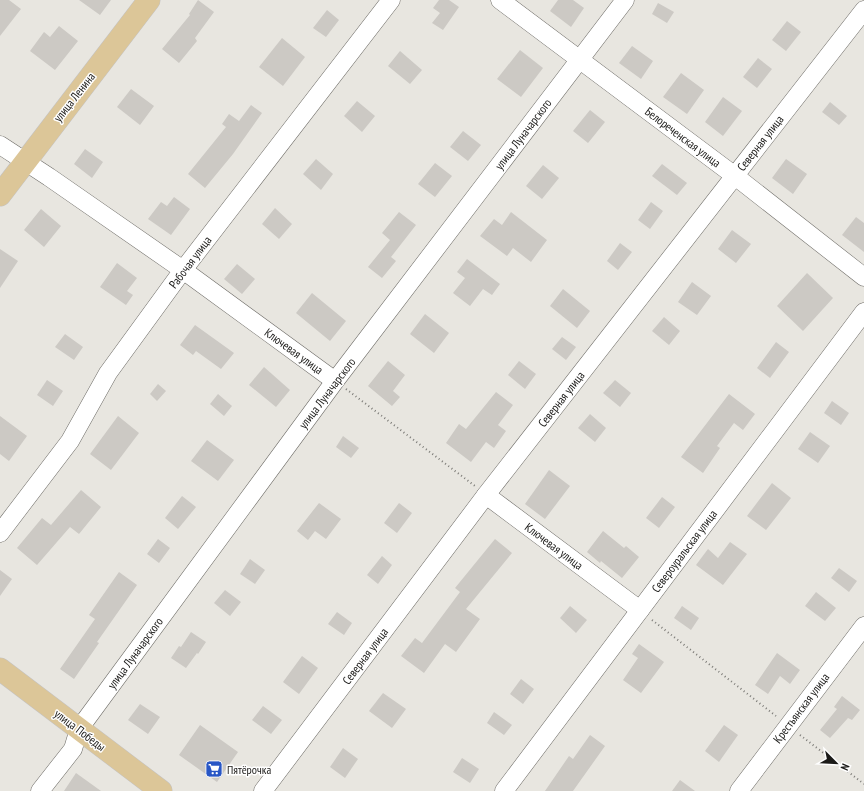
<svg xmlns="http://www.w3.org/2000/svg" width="864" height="791" viewBox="0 0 864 791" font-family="'PT Sans Narrow',sans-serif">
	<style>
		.building { fill: #ccc9c4 }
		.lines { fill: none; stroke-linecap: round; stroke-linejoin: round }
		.minor-casing { stroke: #6d6b66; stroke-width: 19 }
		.major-casing { stroke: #c4c3c3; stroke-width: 23 }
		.path { stroke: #7c7b77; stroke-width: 2; stroke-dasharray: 1 3; stroke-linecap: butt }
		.minor { stroke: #fff; stroke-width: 18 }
		.major { stroke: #dcc698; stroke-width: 22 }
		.labels { text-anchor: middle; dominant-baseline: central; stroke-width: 3; stroke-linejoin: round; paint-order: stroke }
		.street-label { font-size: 12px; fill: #1b1a18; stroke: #fff }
		.poi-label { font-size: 12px; fill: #1b1a18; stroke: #fff; text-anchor: start }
	</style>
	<rect width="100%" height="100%" fill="#e8e6e0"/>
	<g class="building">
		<path d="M 0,0 L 9,0 L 21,9 L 0,36 Z"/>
		<path d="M 79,0 L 111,0 L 100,15 Z"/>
		<path d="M 198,0 L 214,12 L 195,38 L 197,41 L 179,63 L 162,49 L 190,15 L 189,14 Z"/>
		<path d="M 439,0 L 449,0 L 459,7 L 443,30 L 432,23 L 440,13 L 433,8 Z"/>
		<path d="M 558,0 L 573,0 L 584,8 L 571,27 L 550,11 Z"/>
		<path d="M 658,3 L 674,12 L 667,23 L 652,14 Z"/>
		<path d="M 327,10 L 339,20 L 326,37 L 313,28 Z"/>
		<path d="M 787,21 L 801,32 L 786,51 L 772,40 Z"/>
		<path d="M 59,26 L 78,41 L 55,70 L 30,51 L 44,32 L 50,37 Z"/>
		<path d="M 282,38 L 305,57 L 283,86 L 259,67 Z"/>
		<path d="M 632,46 L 653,61 L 641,79 L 619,63 Z"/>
		<path d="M 520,50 L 543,68 L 521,97 L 497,79 Z"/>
		<path d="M 400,51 L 422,70 L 410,84 L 388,66 Z"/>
		<path d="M 758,58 L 772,69 L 757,88 L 743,77 Z"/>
		<path d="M 681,73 L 704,90 L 687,114 L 663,97 Z"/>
		<path d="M 131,89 L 154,106 L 140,125 L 117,107 Z"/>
		<path d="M 723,97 L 742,111 L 723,136 L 705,122 Z"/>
		<path d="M 357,101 L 375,116 L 362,132 L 344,116 Z"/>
		<path d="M 830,102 L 847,116 L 839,125 L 822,112 Z"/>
		<path d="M 251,105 L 262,113 L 233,154 L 205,188 L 188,174 L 226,127 L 222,124 L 229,114 L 239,121 Z"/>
		<path d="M 590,110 L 605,122 L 588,143 L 573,131 Z"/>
		<path d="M 463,131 L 481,145 L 468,161 L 450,147 Z"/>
		<path d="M 85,149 L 103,162 L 92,178 L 74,164 Z"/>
		<path d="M 316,159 L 333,174 L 321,190 L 303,174 Z"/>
		<path d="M 786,159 L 807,174 L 793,194 L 772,178 Z"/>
		<path d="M 435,163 L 452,176 L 435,197 L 418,184 Z"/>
		<path d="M 662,164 L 687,183 L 677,195 L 652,176 Z"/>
		<path d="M 543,165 L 559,178 L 542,199 L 526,186 Z"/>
		<path d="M 174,197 L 190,209 L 171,235 L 148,219 L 161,202 L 167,206 Z"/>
		<path d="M 651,202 L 663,211 L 650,229 L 638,220 Z"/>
		<path d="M 275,208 L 292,224 L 279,239 L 262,224 Z"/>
		<path d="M 41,209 L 61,226 L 44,247 L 24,230 Z"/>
		<path d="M 399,212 L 416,225 L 391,257 L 396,261 L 382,278 L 368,267 L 390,240 L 382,233 Z"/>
		<path d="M 511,212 L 547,240 L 531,262 L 513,248 L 507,256 L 480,236 L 494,219 L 502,225 Z"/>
		<path d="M 856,217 L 864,223 L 864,252 L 842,235 Z"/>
		<path d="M 732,230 L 751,244 L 736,263 L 718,249 Z"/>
		<path d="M 620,243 L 632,252 L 618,270 L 607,261 Z"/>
		<path d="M 0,249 L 18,261 L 0,288 Z"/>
		<path d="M 467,259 L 500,284 L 492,295 L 483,289 L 470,306 L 453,293 L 465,278 L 457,272 Z"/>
		<path d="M 117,263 L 137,278 L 127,291 L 133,295 L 126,305 L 100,287 Z"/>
		<path d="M 237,264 L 255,279 L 242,294 L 224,279 Z"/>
		<path d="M 807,273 L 833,298 L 803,331 L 777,306 Z"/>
		<path d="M 692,282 L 711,296 L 697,315 L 678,302 Z"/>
		<path d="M 563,289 L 590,311 L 577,328 L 550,306 Z"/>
		<path d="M 312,293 L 346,321 L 330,341 L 296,313 Z"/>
		<path d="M 425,314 L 449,333 L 434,353 L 410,334 Z"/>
		<path d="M 664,317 L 680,331 L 669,345 L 652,331 Z"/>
		<path d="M 195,325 L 234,353 L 221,369 L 196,351 L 193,355 L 180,345 Z"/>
		<path d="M 65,334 L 83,347 L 74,360 L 55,347 Z"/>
		<path d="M 562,337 L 576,347 L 566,360 L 552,349 Z"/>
		<path d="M 776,342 L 789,352 L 770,378 L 757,368 Z"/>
		<path d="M 388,361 L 405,375 L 393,391 L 400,397 L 392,406 L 368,386 Z"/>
		<path d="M 519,361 L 536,374 L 525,389 L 508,375 Z"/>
		<path d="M 264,367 L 290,390 L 276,407 L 249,385 Z"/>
		<path d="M 47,380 L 63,391 L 53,406 L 37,395 Z"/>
		<path d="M 615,380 L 631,393 L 620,407 L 603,393 Z"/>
		<path d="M 158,384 L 166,391 L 157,401 L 150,394 Z"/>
		<path d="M 496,392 L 513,405 L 498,425 L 506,431 L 494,448 L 486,442 L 471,462 L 446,443 L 459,424 L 466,429 Z"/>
		<path d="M 218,394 L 232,406 L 224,416 L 210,404 Z"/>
		<path d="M 729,394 L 755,414 L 743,430 L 734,423 L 717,446 L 720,448 L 703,473 L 681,457 Z"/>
		<path d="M 832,401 L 849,413 L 841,425 L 824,413 Z"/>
		<path d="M 590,414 L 606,428 L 595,442 L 578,428 Z"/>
		<path d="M 0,416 L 27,436 L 9,461 L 0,454 Z"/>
		<path d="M 118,416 L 139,433 L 111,470 L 90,454 Z"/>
		<path d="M 810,432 L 830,446 L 818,463 L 798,449 Z"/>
		<path d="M 343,436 L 359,448 L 351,458 L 336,447 Z"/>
		<path d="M 207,440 L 234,460 L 218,481 L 191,461 Z"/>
		<path d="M 549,470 L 570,486 L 545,519 L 525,504 Z"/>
		<path d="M 772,483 L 791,498 L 766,530 L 747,516 Z"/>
		<path d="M 81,490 L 101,507 L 79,534 L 70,527 L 37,565 L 17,548 L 42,518 L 51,525 Z"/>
		<path d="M 182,496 L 196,507 L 178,529 L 165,518 Z"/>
		<path d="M 662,497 L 675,507 L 659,528 L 646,518 Z"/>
		<path d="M 319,503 L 341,519 L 326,539 L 315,531 L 308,540 L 297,531 Z"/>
		<path d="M 399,503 L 412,513 L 397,533 L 384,523 Z"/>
		<path d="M 603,531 L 624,548 L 626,546 L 639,557 L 622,578 L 601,561 L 600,563 L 587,552 Z"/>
		<path d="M 158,539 L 170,548 L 159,563 L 147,554 Z"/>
		<path d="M 495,539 L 512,553 L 466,609 L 480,619 L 456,652 L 445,644 L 424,673 L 401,656 L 415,638 L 422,643 L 460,592 L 455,588 Z"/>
		<path d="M 730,542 L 747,554 L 723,585 L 696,565 L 708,549 L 718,558 Z"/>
		<path d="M 382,556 L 392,565 L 378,584 L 367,575 Z"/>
		<path d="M 250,559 L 265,570 L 255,584 L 240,574 Z"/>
		<path d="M 839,568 L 857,581 L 849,592 L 831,578 Z"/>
		<path d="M 0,570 L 12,579 L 0,596 Z"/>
		<path d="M 119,572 L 137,585 L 97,642 L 99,643 L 74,679 L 60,669 L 95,619 L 89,615 Z"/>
		<path d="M 225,590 L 241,602 L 230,616 L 214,603 Z"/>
		<path d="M 816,592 L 836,608 L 825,621 L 805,606 Z"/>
		<path d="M 570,606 L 587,620 L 576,633 L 560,618 Z"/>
		<path d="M 682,606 L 699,618 L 691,630 L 674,618 Z"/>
		<path d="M 337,612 L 352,623 L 344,635 L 328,624 Z"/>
		<path d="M 191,632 L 206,642 L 198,654 L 197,653 L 186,668 L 171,658 L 179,646 L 181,647 Z"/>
		<path d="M 639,644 L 664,662 L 641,693 L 623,680 L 638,658 L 632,654 Z"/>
		<path d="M 777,653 L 800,670 L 790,684 L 780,676 L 768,694 L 755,685 Z"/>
		<path d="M 302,656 L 318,668 L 299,694 L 283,682 Z"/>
		<path d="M 521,679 L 534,689 L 523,704 L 510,694 Z"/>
		<path d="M 383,693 L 406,709 L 392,728 L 369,711 Z"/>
		<path d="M 842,696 L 860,710 L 852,720 L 848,718 L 830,738 L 820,730 L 837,709 L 834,707 Z"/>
		<path d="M 140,704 L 160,717 L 148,734 L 128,720 Z"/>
		<path d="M 263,706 L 282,720 L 271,734 L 252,720 Z"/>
		<path d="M 494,712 L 512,725 L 504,735 L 487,723 Z"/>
		<path d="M 200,725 L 238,752 L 217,782 L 179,755 Z"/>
		<path d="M 724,725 L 738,735 L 719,762 L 705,751 Z"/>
		<path d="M 590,735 L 605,746 L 573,791 L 545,791 L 569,756 L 573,759 Z"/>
		<path d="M 343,748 L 358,759 L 345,778 L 330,767 Z"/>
		<path d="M 462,758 L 479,769 L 470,783 L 453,772 Z"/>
		<path d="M 76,773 L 101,791 L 64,791 Z"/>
		<path d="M 680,780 L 695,791 L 672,791 Z"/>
	</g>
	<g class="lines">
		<g class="minor-casing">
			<g id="minor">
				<path d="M 500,0 L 735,176 L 864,277"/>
				<path d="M 0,145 L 49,177 L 183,270 L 335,381"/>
				<path d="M 486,495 L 640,610"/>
				<path d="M 0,533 L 70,441 L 108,373 L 183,270 L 391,0"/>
				<path d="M 40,791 L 73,749 L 79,729 L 335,381 L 625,0"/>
				<path d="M 263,791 L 486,495 L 864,10"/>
				<path d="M 504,791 L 864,312"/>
				<path d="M 739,791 L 864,626"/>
			</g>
		</g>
		<g class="major-casing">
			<g id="major">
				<path d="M 0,195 L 149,0"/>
				<path d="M 0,669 L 161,791"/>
			</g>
		</g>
		<g class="path">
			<path d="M 346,389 L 475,486"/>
			<path d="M 652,620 L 776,716"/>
			<path d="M 800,735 L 864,784"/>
		</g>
		<use href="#minor" class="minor"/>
		<use href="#major" class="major"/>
	</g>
	<defs>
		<g id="supermarket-square" transform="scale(0.9)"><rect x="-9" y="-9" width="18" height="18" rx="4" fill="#2856c5" stroke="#fff"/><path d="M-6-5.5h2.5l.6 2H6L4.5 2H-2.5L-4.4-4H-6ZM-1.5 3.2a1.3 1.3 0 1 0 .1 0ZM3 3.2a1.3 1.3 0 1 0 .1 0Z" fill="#fff"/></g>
	</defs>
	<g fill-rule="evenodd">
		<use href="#supermarket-square" x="214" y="769"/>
	</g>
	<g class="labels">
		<g class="street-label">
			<text transform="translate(74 97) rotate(-52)">улица Ленина</text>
			<text transform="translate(523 134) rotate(-53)">улица Луначарского</text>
			<text transform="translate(683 137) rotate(37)">Белореченская улица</text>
			<text transform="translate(760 143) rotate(-52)">Северная улица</text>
			<text transform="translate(190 262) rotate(-53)">Рабочая улица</text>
			<text transform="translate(294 351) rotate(36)">Ключевая улица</text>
			<text transform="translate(327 393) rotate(-53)">улица Луначарского</text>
			<text transform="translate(561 399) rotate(-52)">Северная улица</text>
			<text transform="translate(554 546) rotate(37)">Ключевая улица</text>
			<text transform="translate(684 551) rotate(-53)">Североуральская улица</text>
			<text transform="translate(135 653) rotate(-54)">улица Луначарского</text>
			<text transform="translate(365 656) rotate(-53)">Северная улица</text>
			<text transform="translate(801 708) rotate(-53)">Крестьянская улица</text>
			<text transform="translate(80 730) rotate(37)">улица Победы</text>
		</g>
		<g class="poi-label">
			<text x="227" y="769">Пятёрочка</text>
		</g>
	</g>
	<g transform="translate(836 763) rotate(114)" stroke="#ffffff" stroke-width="3" paint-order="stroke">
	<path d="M0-3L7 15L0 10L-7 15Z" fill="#1b1a18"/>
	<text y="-6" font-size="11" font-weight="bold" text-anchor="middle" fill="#1b1a18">N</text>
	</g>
</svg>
